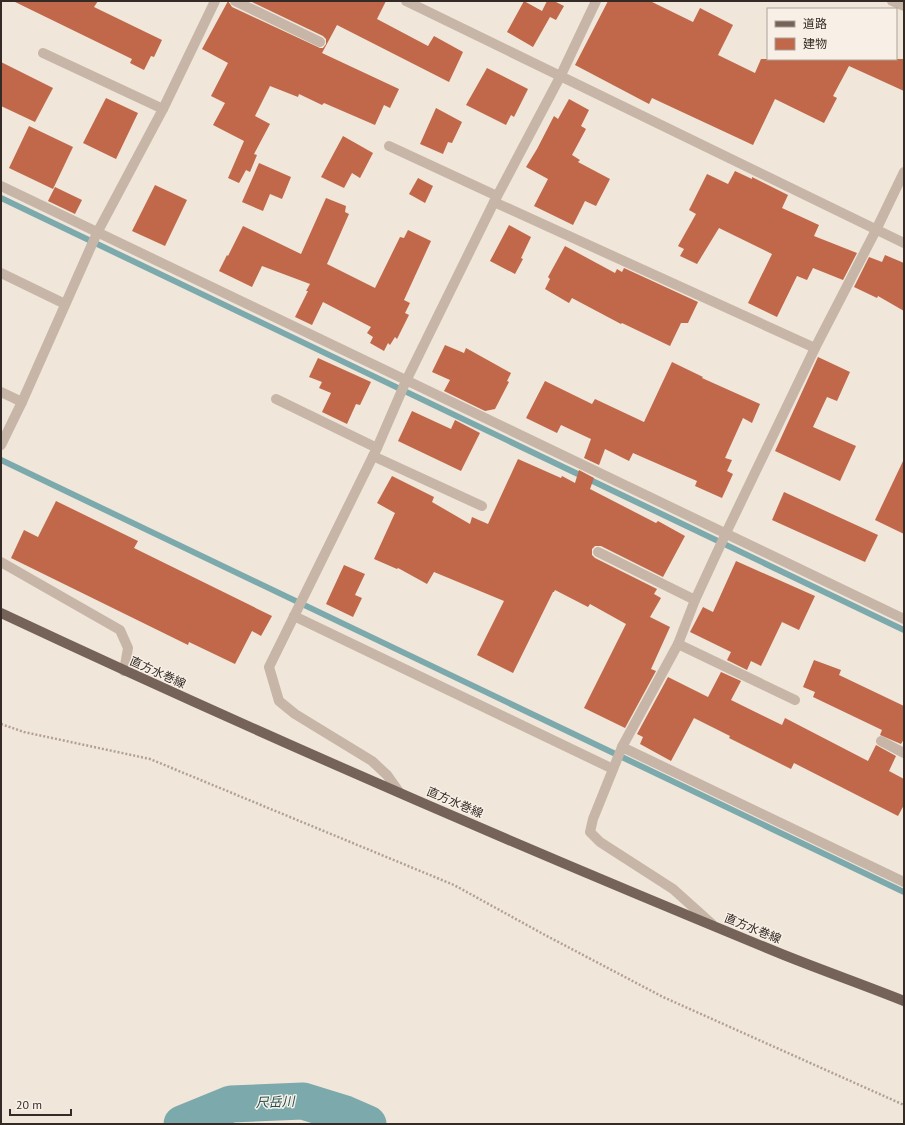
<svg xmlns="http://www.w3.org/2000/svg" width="905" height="1125" viewBox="0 0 905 1125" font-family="'PT Sans','Noto Sans JP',sans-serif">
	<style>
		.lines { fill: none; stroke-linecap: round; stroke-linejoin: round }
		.stream { stroke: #7ba9ac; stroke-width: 6 }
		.river { stroke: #7ba9ac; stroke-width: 37 }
		.building { fill: #c06849 }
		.path { stroke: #b3a091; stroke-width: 2.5; stroke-dasharray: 2 2; stroke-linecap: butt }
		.minor { stroke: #c7b6a7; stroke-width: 10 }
		.major { stroke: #756359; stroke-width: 10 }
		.labels { text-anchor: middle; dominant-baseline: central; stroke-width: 3; stroke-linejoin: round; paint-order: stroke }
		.street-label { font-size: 12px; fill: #342b27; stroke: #f8f0e6 }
		.water-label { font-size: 13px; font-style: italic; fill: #1f4f53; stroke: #f8f0e6 }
	</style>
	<rect width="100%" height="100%" fill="#f0e6da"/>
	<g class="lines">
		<g class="stream">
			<path d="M 1,198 L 904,630"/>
			<path d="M 1,460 L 904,892"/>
		</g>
		<path class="river" d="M 182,1124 L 231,1104 L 303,1101 L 345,1114 L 368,1124"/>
	</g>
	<g class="building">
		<path d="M 13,1 L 98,1 L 94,7 L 162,40 L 154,57 L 151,56 L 144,70 L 130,63 L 132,59 Z"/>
		<path d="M 228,1 L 232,7 L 320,48 L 323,48 L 326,44 L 326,39 L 323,36 L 250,1 L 386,1 L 377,19 L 428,46 L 434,36 L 463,52 L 449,82 L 337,25 L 322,53 L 399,89 L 390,108 L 384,105 L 375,125 L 324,103 L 322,105 L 299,94 L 298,97 L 270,86 L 255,116 L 270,124 L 254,154 L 257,155 L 250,172 L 246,170 L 239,183 L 228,178 L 244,141 L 213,125 L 225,103 L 211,96 L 228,63 L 202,49 Z"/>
		<path d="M 524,1 L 542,11 L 547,1 L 554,1 L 564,6 L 556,20 L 550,17 L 533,47 L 507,32 Z"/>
		<path d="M 608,1 L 650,1 L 693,22 L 700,8 L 733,25 L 718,55 L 755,73 L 761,59 L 904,59 L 904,91 L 849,66 L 833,96 L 837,98 L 824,123 L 775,99 L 753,145 L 652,98 L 649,104 L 575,65 Z"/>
		<path d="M 1,62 L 53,88 L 35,122 L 1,106 Z"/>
		<path d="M 487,68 L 528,89 L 514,117 L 511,115 L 506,125 L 466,105 Z"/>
		<path d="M 106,98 L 138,113 L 116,159 L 83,143 Z"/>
		<path d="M 569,99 L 589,110 L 581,126 L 586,129 L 572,155 L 580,160 L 578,162 L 610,179 L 596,206 L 585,201 L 573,225 L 534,206 L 548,179 L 526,167 L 537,149 L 554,116 L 558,119 Z"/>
		<path d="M 436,108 L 462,122 L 452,143 L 448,142 L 443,154 L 420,144 Z"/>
		<path d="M 29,126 L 73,147 L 53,189 L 9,168 Z"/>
		<path d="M 343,136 L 373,153 L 360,178 L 352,173 L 344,188 L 321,177 Z"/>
		<path d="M 259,163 L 291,177 L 282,199 L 270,194 L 263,211 L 242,202 Z"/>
		<path d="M 735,171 L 752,179 L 752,177 L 788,195 L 782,208 L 819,225 L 814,236 L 857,253 L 843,280 L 813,268 L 807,280 L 797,276 L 777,317 L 748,303 L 772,254 L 719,228 L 697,264 L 680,256 L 684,249 L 678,246 L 696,214 L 689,210 L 707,174 L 728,184 Z"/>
		<path d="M 418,178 L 433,186 L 425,203 L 409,194 Z"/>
		<path d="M 155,185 L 187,200 L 165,246 L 132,231 Z"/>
		<path d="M 55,187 L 82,200 L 75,214 L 48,201 Z"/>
		<path d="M 326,198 L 346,206 L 345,212 L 349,214 L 327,264 L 375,288 L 400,237 L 404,238 L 408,230 L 431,241 L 404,300 L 410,303 L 405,313 L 409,315 L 397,339 L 395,337 L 390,345 L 388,343 L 384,351 L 370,343 L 373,337 L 367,333 L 371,327 L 323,302 L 312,325 L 295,317 L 308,291 L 306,291 L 310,284 L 262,266 L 252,287 L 219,271 L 227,255 L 228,256 L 243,226 L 301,254 Z"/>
		<path d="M 509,225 L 531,237 L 521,258 L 523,259 L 515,274 L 490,261 Z"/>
		<path d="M 565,246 L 615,273 L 617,269 L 622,272 L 624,268 L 698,302 L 688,323 L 681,323 L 670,346 L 622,323 L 621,324 L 572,298 L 569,303 L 545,289 L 550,279 L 548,277 Z"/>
		<path d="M 885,255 L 904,263 L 904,311 L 878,296 L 877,298 L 854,287 L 869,257 L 882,262 Z"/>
		<path d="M 445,345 L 464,353 L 466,348 L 511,373 L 507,381 L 509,382 L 495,409 L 485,411 L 444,391 L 450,380 L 432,372 Z"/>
		<path d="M 818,357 L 850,372 L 837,401 L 827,397 L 813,427 L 856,446 L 840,481 L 775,451 Z"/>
		<path d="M 318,358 L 371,382 L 360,405 L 356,404 L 347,424 L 322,412 L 331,393 L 319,388 L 322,382 L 309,377 Z"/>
		<path d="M 672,362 L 703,377 L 702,378 L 760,404 L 752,423 L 743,418 L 725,458 L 732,460 L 727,471 L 733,474 L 722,498 L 695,486 L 697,481 L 633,453 L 629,461 L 605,449 L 599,465 L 584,458 L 591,439 L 561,425 L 557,433 L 526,418 L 545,381 L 592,404 L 595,399 L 644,422 Z"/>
		<path d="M 412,411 L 451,429 L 455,420 L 480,433 L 461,471 L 398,441 Z"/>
		<path d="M 518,459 L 561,478 L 562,476 L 575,483 L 579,470 L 594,478 L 590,489 L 656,523 L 658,521 L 685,536 L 663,577 L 601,546 L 595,546 L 592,549 L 592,555 L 595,558 L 657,589 L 654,594 L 661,598 L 650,617 L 670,627 L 651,669 L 656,671 L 625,728 L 584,708 L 626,624 L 590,604 L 588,607 L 555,590 L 554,592 L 553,592 L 513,673 L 477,655 L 504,601 L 434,572 L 427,584 L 398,568 L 397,569 L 374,559 L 395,513 L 377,503 L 392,476 L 434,497 L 432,502 L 470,524 L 472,517 L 488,524 Z"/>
		<path d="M 904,459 L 904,534 L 875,520 Z"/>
		<path d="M 784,492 L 878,535 L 865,562 L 772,520 Z"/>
		<path d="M 56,501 L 138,541 L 134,548 L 272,616 L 261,636 L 252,631 L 235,664 L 189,642 L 188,645 L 11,558 L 24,530 L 38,537 Z"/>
		<path d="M 736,561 L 815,596 L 799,630 L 782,622 L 761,666 L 751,661 L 747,670 L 727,660 L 731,652 L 690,632 L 703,607 L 713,612 Z"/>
		<path d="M 344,565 L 365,574 L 355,595 L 362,598 L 353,617 L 326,604 Z"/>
		<path d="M 814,660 L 841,670 L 839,675 L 904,706 L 904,739 L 901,744 L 880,735 L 882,730 L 813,697 L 815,692 L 803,687 Z"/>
		<path d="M 721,672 L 741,681 L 731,700 L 782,725 L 785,718 L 868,761 L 876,745 L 896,756 L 889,771 L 904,779 L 904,805 L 898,816 L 794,763 L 791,769 L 729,738 L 730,736 L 694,718 L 671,761 L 640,744 L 643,737 L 637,734 L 668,677 L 708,697 Z"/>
	</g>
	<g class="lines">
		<path class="path" d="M 1,724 L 24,732 L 150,759 L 454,885 L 545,935 L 663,997 L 904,1105"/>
		<g class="minor">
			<path d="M 235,1 L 320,42"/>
			<path d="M 406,1 L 904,243"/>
			<path d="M 892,1 L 904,6"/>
			<path d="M 43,53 L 163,109"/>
			<path d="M 389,146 L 497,196"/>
			<path d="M 1,186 L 904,619"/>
			<path d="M 494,202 L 815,348"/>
			<path d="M 1,273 L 65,304"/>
			<path d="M 1,392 L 22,402"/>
			<path d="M 276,399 L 377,448"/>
			<path d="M 1,445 L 22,402 L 97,233 L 163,109 L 215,1"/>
			<path d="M 373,456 L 482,506"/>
			<path d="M 598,552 L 695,600"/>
			<path d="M 1,562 L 120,630 L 128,648 L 124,671"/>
			<path d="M 294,616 L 613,769"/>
			<path d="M 678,644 L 795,700"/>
			<path d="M 881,741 L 904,753"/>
			<path d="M 622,747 L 904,882"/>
			<path d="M 399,792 L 387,775 L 372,761 L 295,714 L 279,701 L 269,667 L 377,448 L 406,381 L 494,202 L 560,77 L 596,1"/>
			<path d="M 712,924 L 673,889 L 600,842 L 590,832 L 593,819 L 622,747 L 678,644 L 695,600 L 726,533 L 815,348 L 876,230 L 904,172"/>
		</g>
		<path class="major" d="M 1,613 C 259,734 520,847 784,955 C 824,971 864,985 904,1001"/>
	</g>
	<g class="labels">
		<g class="street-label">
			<text transform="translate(158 672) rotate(24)">直方水巻線</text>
			<text transform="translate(455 802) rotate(23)">直方水巻線</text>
			<text transform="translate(753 928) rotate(22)">直方水巻線</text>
		</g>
		<g class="water-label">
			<text transform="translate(275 1102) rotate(-2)">尺岳川</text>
		</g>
	</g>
	<rect width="905" height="1125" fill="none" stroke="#342b27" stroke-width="4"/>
	<rect x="767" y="8" width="130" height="52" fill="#f8f0e6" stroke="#aaa19a"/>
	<rect x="775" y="21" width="20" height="6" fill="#756359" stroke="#aaa19a"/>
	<text x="803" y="28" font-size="12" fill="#342b27">道路</text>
	<rect x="775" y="38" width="20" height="12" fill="#c06849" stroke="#aaa19a"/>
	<text x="803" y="48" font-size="12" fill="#342b27">建物</text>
	<path d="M10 1109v6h61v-6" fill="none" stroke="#342b27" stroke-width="2"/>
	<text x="16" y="1109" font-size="12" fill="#342b27" stroke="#f8f0e6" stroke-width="3" paint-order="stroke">20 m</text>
</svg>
